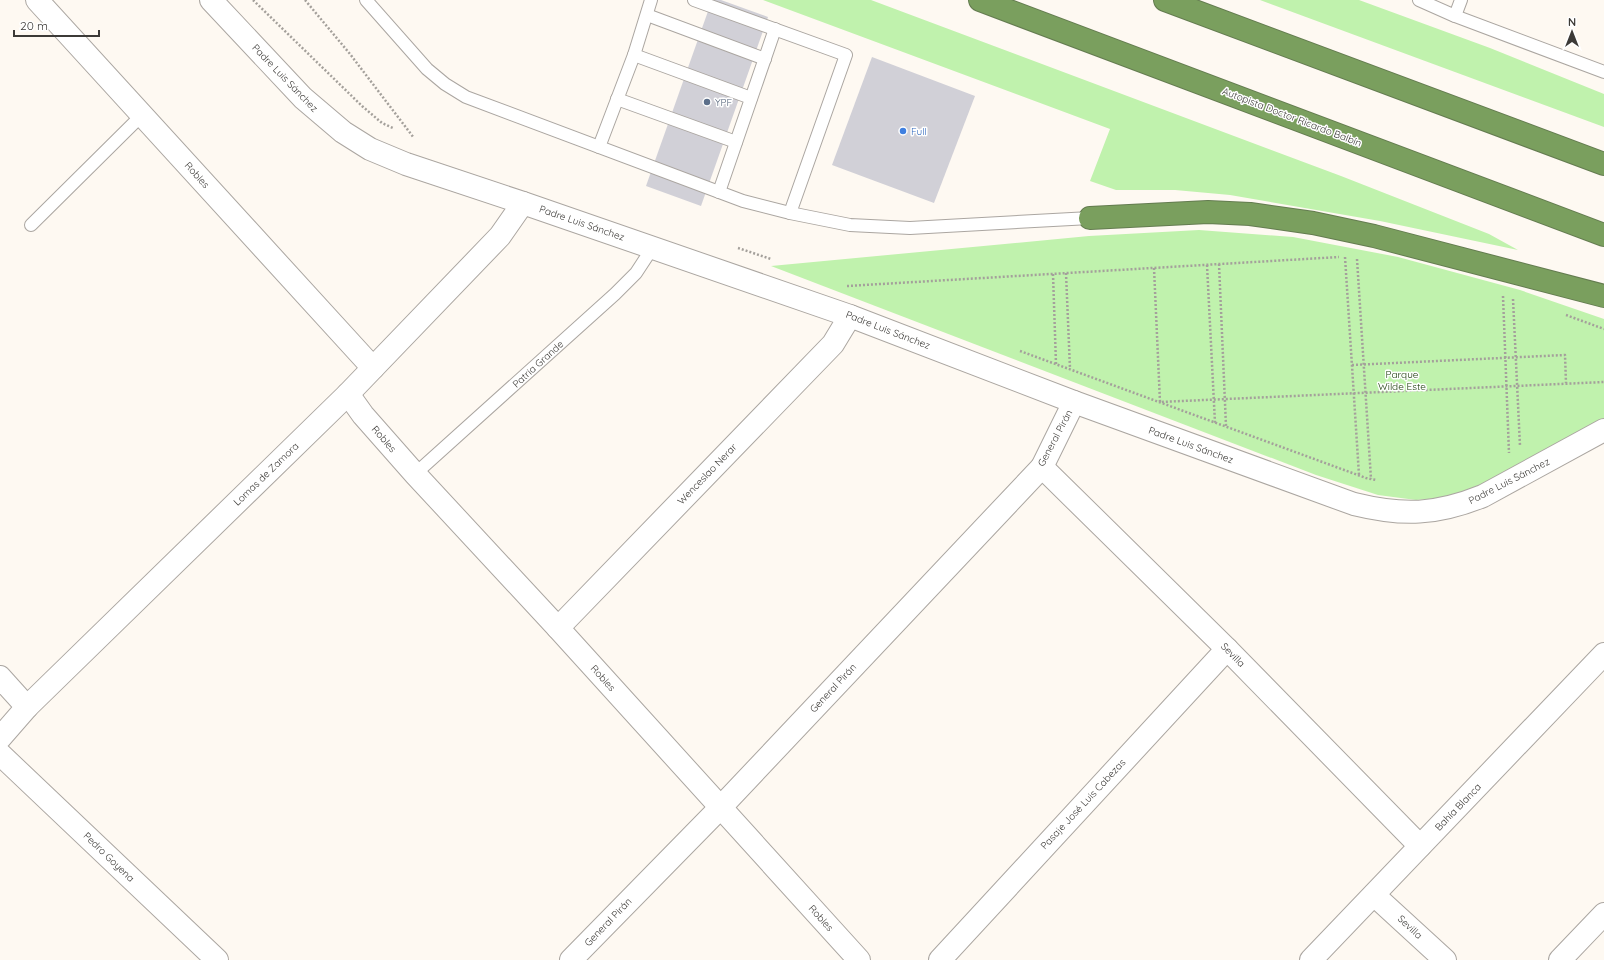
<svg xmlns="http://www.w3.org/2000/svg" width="1604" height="960" viewBox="0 0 1604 960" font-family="Quicksand,sans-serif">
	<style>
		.green { fill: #c0f2ad }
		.building { fill: #d1d0d7 }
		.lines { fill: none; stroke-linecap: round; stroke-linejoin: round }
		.lane-casing { stroke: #aba6a1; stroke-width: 14 }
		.street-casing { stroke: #aba6a1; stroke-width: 24 }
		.highway-casing { stroke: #647c50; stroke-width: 24 }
		.path { stroke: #a4a09b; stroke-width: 2.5; stroke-dasharray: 2 2; stroke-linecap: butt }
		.lane { stroke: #fff; stroke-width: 12 }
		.street { stroke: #fff; stroke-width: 22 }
		.highway { stroke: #7a9f5e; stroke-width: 22 }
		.service-dot { fill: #5c6f8a; stroke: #fff; stroke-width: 1.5 }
		.shop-dot { fill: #3f7fe0; stroke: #fff; stroke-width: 1.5 }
		.labels { text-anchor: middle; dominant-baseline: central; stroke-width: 3; stroke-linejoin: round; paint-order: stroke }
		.street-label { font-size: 10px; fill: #3c3a37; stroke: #fff }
		.service-label { font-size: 10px; fill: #4e5e75; stroke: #fff; text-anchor: start }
		.shop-label { font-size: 10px; fill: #366cbe; stroke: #fff; text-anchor: start }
		.park-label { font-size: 10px; fill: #133401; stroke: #fff }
	</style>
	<rect width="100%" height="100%" fill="#fef9f2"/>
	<g class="green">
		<path d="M 763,0 L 871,0 L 1341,176 L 1489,234 L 1518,250 L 1380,221 L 1230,195 L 1175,190 L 1116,190 L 1090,181 L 1110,129 Z"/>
		<path d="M 1260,0 L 1359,0 L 1490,48 L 1604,94 L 1604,127 Z"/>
		<path d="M 1199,230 L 1293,237 L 1398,257 L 1520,290 L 1604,319 L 1604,419 L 1491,484 L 1453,497 L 1416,500 L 1378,495 L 1316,475 L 771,266 L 1089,236 Z"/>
	</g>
	<g class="building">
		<path d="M 712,0 L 721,0 L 768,17 L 701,206 L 646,186 Z"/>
		<path d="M 872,57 L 975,96 L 934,203 L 832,165 Z"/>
	</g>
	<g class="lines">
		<g class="lane-casing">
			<g id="lane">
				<path d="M 366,0 L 427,69 L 445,84 L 466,97 L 743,201 L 790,213 L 850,225 L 910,228 L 1090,218"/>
				<path d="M 694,0 L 846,55 L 790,213"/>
				<path d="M 1419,0 L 1455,16 L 1604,72"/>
				<path d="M 647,15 L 765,59"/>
				<path d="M 1455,16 L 1461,0"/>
				<path d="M 634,55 L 751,98"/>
				<path d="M 617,99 L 736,142"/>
				<path d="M 599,147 L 634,55 L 651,0"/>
				<path d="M 719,192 L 775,29"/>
				<path d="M 31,225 L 142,115"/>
				<path d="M 415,474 L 615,294 L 636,273 L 653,247"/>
			</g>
		</g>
		<g class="street-casing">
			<g id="street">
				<path d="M 37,0 L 373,368"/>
				<path d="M 211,0 L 303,98 L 343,132 L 370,149 L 406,164 L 523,203 L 850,316 L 1074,402 L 1354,504 C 1403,516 1436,515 1483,496 L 1604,430"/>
				<path d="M 348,394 L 363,415 L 415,474 L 558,628 L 859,960"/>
				<path d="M 1042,467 L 1227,649 L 1420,846"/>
				<path d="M 558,628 L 833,344 L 850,316"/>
				<path d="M 0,677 L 27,707"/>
				<path d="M 0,738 L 27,707 L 348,394 L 500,236 L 523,203"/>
				<path d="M 0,754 L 217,960"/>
				<path d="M 1374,895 L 1445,960"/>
				<path d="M 571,960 L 720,808 L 1042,467 L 1074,402"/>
				<path d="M 940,960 L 1227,649"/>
				<path d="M 1311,960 L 1604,654"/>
				<path d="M 1560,960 L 1604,914"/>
			</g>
		</g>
		<g class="highway-casing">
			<g id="highway">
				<path d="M 980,0 L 1604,235"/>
				<path d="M 1165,0 L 1604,164"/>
				<path d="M 1090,218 L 1208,212 L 1250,214 L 1313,223 L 1374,236 L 1604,296"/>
			</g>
		</g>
		<g class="path">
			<path d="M 253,0 L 362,106 L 382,123 L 393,128"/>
			<path d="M 305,0 L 350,54 L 414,138"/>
			<path d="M 738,248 L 771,259"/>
			<path d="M 1345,257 L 1359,475"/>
			<path d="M 1357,259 L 1371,479"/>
			<path d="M 1219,264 L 1226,426"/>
			<path d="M 1207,265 L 1215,423"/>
			<path d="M 1154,268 L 1160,402 L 1604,382"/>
			<path d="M 1066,273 L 1070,369"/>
			<path d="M 1053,274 L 1056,364"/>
			<path d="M 847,286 L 1339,257"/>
			<path d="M 1503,296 L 1509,453"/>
			<path d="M 1513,299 L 1520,446"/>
			<path d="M 1566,315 L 1604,329"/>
			<path d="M 1020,351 L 1366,478 L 1376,480"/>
			<path d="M 1352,365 L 1565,355 L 1566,383"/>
		</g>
		<use href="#lane" class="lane"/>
		<use href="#street" class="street"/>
		<use href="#highway" class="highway"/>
	</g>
	<circle class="service-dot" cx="707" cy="102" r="4"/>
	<circle class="shop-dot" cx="903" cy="131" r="4"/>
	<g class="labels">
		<g class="street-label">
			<text transform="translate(285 78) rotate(46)">Padre Luis Sánchez</text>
			<text transform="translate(1292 117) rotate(21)">Autopista Doctor Ricardo Balbín</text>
			<text transform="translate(197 175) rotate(48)">Robles</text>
			<text transform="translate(582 223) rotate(19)">Padre Luis Sánchez</text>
			<text transform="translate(888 330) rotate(21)">Padre Luis Sánchez</text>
			<text transform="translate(538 364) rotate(-42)">Patria Grande</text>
			<text transform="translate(1055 438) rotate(-62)">General Pirán</text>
			<text transform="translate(384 439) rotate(49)">Robles</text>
			<text transform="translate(1191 445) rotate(20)">Padre Luis Sánchez</text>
			<text transform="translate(266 474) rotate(-44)">Lomas de Zamora</text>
			<text transform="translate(707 474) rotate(-46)">Wenceslao Nerar</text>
			<text transform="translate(1509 481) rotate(-27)">Padre Luis Sánchez</text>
			<text transform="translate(1233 655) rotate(45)">Sevilla</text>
			<text transform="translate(603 678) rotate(48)">Robles</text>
			<text transform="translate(833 688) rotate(-47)">General Pirán</text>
			<text transform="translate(1083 804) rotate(-47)">Pasaje José Luis Cabezas</text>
			<text transform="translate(1458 807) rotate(-46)">Bahía Blanca</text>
			<text transform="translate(109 857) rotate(44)">Pedro Goyena</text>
			<text transform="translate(821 918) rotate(48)">Robles</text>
			<text transform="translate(608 922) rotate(-46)">General Pirán</text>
			<text transform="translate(1410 927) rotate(43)">Sevilla</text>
		</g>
		<g class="service-label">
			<text x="715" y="102">YPF</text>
		</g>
		<g class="shop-label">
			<text x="911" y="131">Full</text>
		</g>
		<g class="park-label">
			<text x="1402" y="374">Parque<tspan x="1402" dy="12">Wilde Este</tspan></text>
		</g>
	</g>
	<g transform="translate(1572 32)" stroke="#ffffff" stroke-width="3" paint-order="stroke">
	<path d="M0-3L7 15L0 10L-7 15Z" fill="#3c3a37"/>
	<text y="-6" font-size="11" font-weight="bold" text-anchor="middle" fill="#3c3a37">N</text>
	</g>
	<path d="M14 30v6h85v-6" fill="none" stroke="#3c3a37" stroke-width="2"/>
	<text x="20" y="30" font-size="12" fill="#3c3a37" stroke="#ffffff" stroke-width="3" paint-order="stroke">20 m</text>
</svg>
